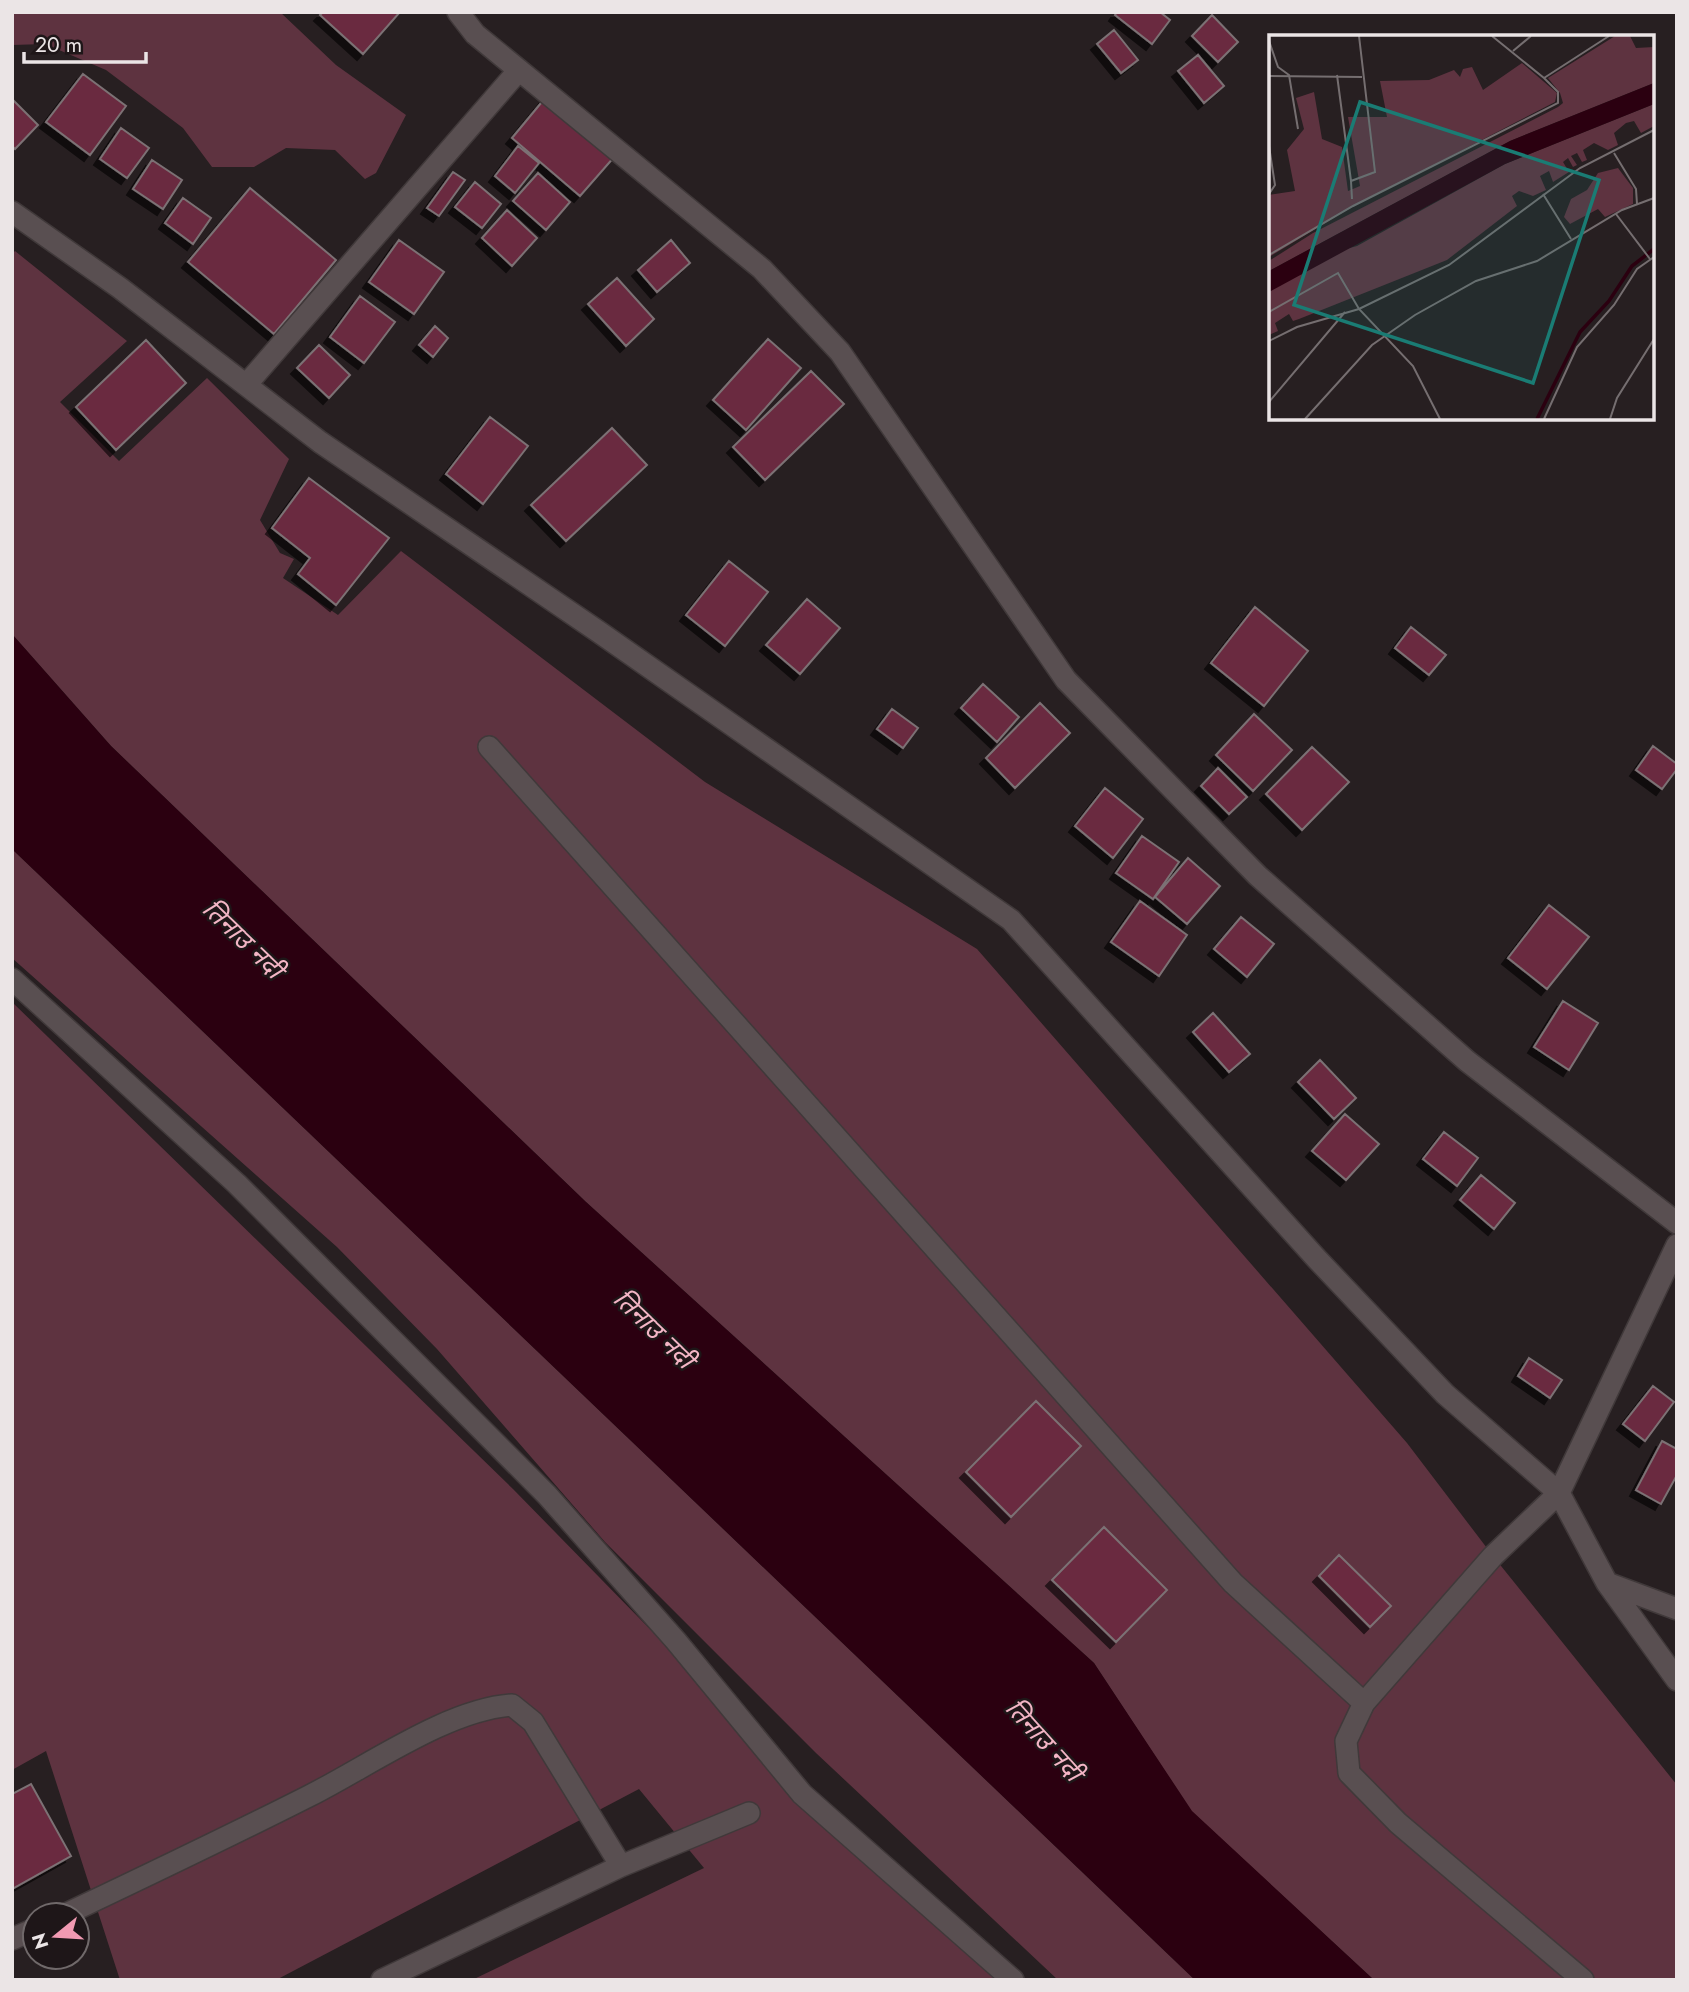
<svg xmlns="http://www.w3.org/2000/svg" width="1689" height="1992" viewBox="0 0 1689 1992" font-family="Jost,'Noto Sans Devanagari',sans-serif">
	<defs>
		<filter id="shadow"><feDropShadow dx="-6" dy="6" stdDeviation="0" flood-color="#0009"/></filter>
	</defs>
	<rect width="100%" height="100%" fill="#271f21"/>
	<path fill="#5e3340" d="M 12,12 L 280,12 L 336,65 L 406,115 L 376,173 L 365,179 L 335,150 L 286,148 L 254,167 L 212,167 L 183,128 L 106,70 L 45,44 L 12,45 Z
		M 15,251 L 127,341 L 60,402 L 119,461 L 207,378 L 289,459 L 260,520 L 280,553 L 294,559 L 283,578 L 338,615 L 401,551 L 705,782 L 977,949 L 1407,1443 L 1493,1556 L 1677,1785 L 1677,1980 L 1374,1980 L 1191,1811 L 1094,1663 L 586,1202 L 111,746 L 12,634 L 12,254 Z
		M 12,849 L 1195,1980 L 1058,1980 L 816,1753 L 605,1542 L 437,1349 L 337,1247 L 12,958 Z
		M 12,1002 L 513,1489 L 857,1841 L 1020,1980 L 472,1980 L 704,1868 L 639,1789 L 276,1980 L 120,1980 L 46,1751 L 12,1770 Z"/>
	<path fill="#2b0010" d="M 12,634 L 111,746 L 586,1202 L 1094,1663 L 1192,1811 L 1374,1980 L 1195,1980 L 12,849 Z"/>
	<path fill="#6b2a3f" stroke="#7c7174" stroke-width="2" filter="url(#shadow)" d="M 323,12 L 400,12 L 363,54 L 320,15 Z
		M 1117,12 L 1160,12 L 1170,20 L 1152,44 L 1115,15 Z
		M 1212,15 L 1238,42 L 1218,62 L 1192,36 Z
		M 1114,30 L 1138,60 L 1121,73 L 1097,44 Z
		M 1198,55 L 1224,86 L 1204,103 L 1178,71 Z
		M 83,74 L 126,106 L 90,155 L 46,122 Z
		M 546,97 L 615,156 L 580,196 L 512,138 Z
		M 12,99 L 38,125 L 15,149 L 12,146 Z
		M 121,128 L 149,148 L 127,178 L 100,159 Z
		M 518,146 L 539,163 L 515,193 L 495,176 Z
		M 152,160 L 182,180 L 163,209 L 133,189 Z
		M 453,172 L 465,180 L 439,216 L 427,208 Z
		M 538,173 L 570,202 L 546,230 L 513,201 Z
		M 475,182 L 501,204 L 482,228 L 455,207 Z
		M 250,188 L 336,260 L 274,334 L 188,262 Z
		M 183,198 L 211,218 L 193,244 L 165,223 Z
		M 507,210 L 537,238 L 512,266 L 482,238 Z
		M 399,240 L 444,272 L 414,314 L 369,282 Z
		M 671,240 L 690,263 L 657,292 L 638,270 Z
		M 617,278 L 654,319 L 626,346 L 588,304 Z
		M 360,296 L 395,322 L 364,363 L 330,337 Z
		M 435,326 L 448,338 L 433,357 L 419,345 Z
		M 768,339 L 801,368 L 746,430 L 713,400 Z
		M 146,340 L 186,383 L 116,450 L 76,407 Z
		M 319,345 L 350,375 L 329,398 L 297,368 Z
		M 811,371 L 844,404 L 765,480 L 733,447 Z
		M 490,417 L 528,446 L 483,504 L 446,474 Z
		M 612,428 L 647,465 L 566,541 L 531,505 Z
		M 309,478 L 389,538 L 336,605 L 298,574 L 310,558 L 272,528 Z
		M 729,561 L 768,592 L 725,646 L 686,615 Z
		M 807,599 L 840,628 L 800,674 L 766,645 Z
		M 1255,607 L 1308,651 L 1264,706 L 1211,663 Z
		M 1411,627 L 1446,655 L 1429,675 L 1395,648 Z
		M 983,684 L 1019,717 L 997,742 L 961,708 Z
		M 1040,703 L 1070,733 L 1015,788 L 986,758 Z
		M 892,709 L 918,728 L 903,748 L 877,729 Z
		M 1254,714 L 1292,750 L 1253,791 L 1216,755 Z
		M 1653,746 L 1677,764 L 1677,769 L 1662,789 L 1636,770 Z
		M 1312,747 L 1349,782 L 1302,830 L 1266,794 Z
		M 1218,768 L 1247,797 L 1229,814 L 1201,786 Z
		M 1105,788 L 1143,819 L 1113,858 L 1075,826 Z
		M 1142,836 L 1179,862 L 1153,899 L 1116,873 Z
		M 1188,858 L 1220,886 L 1187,924 L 1155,897 Z
		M 1140,901 L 1187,935 L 1159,976 L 1111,942 Z
		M 1549,905 L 1589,937 L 1547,989 L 1508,958 Z
		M 1241,917 L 1274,944 L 1247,977 L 1214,949 Z
		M 1563,1001 L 1598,1023 L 1569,1070 L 1534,1047 Z
		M 1213,1013 L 1250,1054 L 1229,1072 L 1193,1032 Z
		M 1320,1060 L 1356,1098 L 1334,1119 L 1298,1082 Z
		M 1345,1114 L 1379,1144 L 1346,1180 L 1312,1151 Z
		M 1444,1132 L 1478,1158 L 1457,1186 L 1423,1159 Z
		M 1481,1175 L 1515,1203 L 1494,1229 L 1460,1200 Z
		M 1529,1358 L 1562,1380 L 1550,1398 L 1518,1376 Z
		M 1653,1386 L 1674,1402 L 1645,1441 L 1623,1424 Z
		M 1036,1401 L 1081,1446 L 1011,1517 L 966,1472 Z
		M 1662,1441 L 1677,1449 L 1677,1475 L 1661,1504 L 1636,1490 Z
		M 1104,1527 L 1167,1590 L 1116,1642 L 1052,1580 Z
		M 1339,1555 L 1391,1606 L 1370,1627 L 1319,1576 Z
		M 31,1784 L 71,1856 L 12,1889 L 12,1794 Z"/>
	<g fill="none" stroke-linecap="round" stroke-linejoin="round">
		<defs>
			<path id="minor" d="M 458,12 L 475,34 L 762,269 L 840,352 L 1066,680 L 1258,876 L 1467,1061 L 1677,1223
				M 12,212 L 120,288 L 320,442 L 599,632 L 1011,920 L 1316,1258 L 1445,1394 L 1559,1493 L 1607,1583 L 1677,1680
				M 246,385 L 519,70
				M 489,747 L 1233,1583 L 1364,1703
				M 12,979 L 237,1184 L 547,1495 L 676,1641 L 802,1794 L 1013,1980
				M 1607,1583 L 1677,1609
				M 64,1915 C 146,1876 228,1837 309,1796 C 367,1767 448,1709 512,1705 L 533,1722 L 621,1866 L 749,1813
				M 12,1939 L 35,1929
				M 382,1980 L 621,1866
				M 1583,1980 L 1398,1823 L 1349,1773 L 1346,1741 L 1364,1703 L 1493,1556 L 1559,1493 L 1677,1245"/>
		</defs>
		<use href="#minor" stroke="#40393a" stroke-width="24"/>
		<use href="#minor" stroke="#594f51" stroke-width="21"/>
	</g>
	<g text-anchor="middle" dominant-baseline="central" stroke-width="5" stroke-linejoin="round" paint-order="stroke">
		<g font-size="26" font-style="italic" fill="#f3b5c5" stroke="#1e1618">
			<text transform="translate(243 939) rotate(44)">तिनाउ नदी</text>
			<text transform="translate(654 1329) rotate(44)">तिनाउ नदी</text>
			<text transform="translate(1044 1740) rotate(48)">तिनाउ नदी</text>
		</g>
	</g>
	<g transform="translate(1269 35)">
		<rect width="385" height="385" fill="#271f21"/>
		<path d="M 346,1 L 361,1 L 367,13 L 385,12 L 385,48 L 241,106 L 0,236 L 0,226 L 44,198 L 289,72 L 294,68 L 291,58 L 279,43 ZM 253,28 L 288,58 L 286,67 L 76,176 L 0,222 L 0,160 L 26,156 L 18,115 L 35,94 L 27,63 L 45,57 L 53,104 L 73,112 L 79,156 L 91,151 L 79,82 L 118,82 L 111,46 L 160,45 L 185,35 L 191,42 L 194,34 L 203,32 L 214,55 ZM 385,69 L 385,91 L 372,98 L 365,86 L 357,88 L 345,98 L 349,110 L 339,115 L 325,108 L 314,115 L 318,125 L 313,127 L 308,118 L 302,121 L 308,130 L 304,132 L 299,123 L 294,127 L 300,137 L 284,147 L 280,136 L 271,141 L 277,155 L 264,161 L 250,156 L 243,161 L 248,171 L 178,225 L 30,284 L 24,286 L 20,279 L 6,288 L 9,296 L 0,300 L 0,257 L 22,242 L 66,217 L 88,211 L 236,129 ZM 349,133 L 364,153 L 364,169 L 336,182 L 329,174 L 301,189 L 295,182 L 302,164 L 318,155 L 329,138 Z" fill="#5e3340"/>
		<path d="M 385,48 L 385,69 L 236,129 L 0,257 L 0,236 L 241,106 Z" fill="#2b0010"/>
		<path fill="none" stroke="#2b0010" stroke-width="3.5" d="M 268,384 L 311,297 L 340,266 L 363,231 L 385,214"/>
		<path fill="none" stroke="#756e70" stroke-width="2" d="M 0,6 L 9,32 L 20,40 L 29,94M 244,16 L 262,1M 68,40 L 82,146M 0,41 L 93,42M 275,43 L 340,1M 0,111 L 6,150 L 0,159M 345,118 L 367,154 L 368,169M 274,159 L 302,204M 83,164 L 82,146 L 106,137 L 90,1M 347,179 L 381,224M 0,220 L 84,171 L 289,68 L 289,57 L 275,43 L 223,1M 0,277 L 69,238 L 90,274 L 144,331 L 171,384M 0,306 L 28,292 L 90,274 L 180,230 L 311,133 L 385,95M 0,367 L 76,277M 36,384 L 103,310 L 146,280 L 207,246 L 268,226 L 353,175 L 385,163M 275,384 L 308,312 L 345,270 L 368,234 L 385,222M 341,384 L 348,363 L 385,304"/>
		<path fill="#1a7c74" fill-opacity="0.15" stroke="#1a7c74" stroke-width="3.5" d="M 91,67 L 330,145 L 264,348 L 25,270 Z"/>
		<rect width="385" height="385" fill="none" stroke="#ebe5e6" stroke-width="3.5"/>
	</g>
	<rect width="1689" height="1992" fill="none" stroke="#ebe5e6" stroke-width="28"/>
	<g transform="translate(56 1936) rotate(252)"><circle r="33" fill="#1e1618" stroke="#70696a" stroke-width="2"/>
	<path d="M0-5L12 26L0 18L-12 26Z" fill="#f19ab2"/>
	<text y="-10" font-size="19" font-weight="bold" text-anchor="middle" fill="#ebe5e6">N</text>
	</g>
	<path d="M24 52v10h122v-10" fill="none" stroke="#ebe5e6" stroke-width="3.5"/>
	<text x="35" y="52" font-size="21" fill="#ebe5e6" stroke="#1e1618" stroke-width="5" paint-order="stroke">20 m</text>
</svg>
